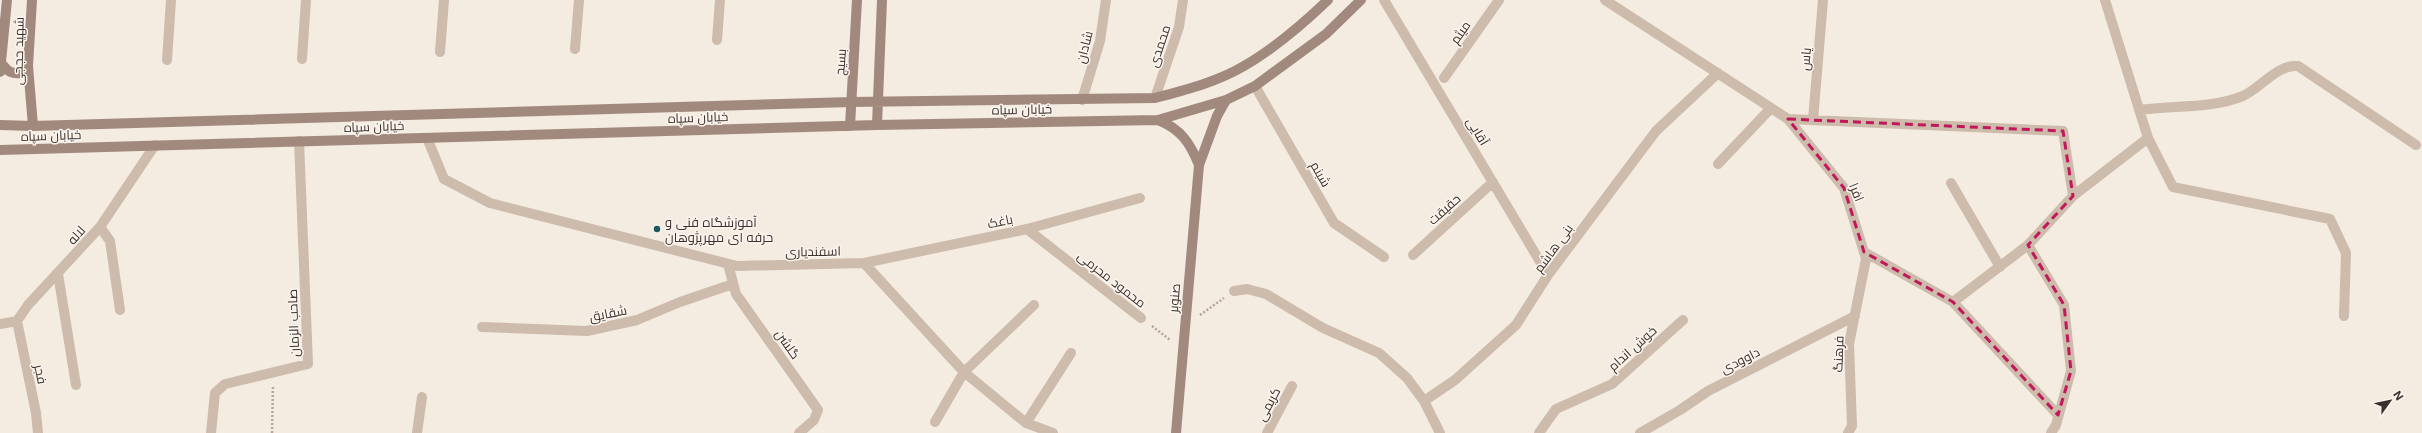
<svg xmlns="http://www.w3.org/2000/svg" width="2422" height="433" viewBox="0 0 2422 433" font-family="Inter,Cairo,sans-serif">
	<rect width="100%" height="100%" fill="#f4ebe1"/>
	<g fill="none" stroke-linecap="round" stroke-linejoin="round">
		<path stroke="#b9a596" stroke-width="2.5" stroke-dasharray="2 2" stroke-linecap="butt" d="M 1200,315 L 1224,298
			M 1152,326 L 1170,340
			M 272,433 L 273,385"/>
		<path stroke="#cdbbac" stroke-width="10" d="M 1384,0 L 1548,275
			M 1605,0 L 1788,119 L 1844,188 L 1864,252 L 1953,302 L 2058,415
			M 717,40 L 720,0
			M 575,49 L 579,0
			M 440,52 L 444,0
			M 302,59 L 306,0
			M 167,60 L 171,0
			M 1444,78 L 1499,0
			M 1255,86 L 1334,223 L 1384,257
			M 1155,98 L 1179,27 L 1183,0
			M 1082,100 L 1100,41 L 1106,0
			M 2139,110 C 2173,105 2211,109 2243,96 C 2261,88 2277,64 2298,66 L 2416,145
			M 1788,119 L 2063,131 L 2073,196 L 2028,245 L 1953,302
			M 1813,120 L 1823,0
			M 427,138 L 444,179 L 490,203 L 737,266 L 864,263 L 964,372 L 1026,423 L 1053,433
			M 2148,138 L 2173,187 L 2330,219 L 2346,253 L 2344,316
			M 1718,164 L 1771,108
			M 1951,183 L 2000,267
			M 2073,196 L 2148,138 L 2105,0
			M 100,227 L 110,241 L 120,310
			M 1027,229 L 1141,318
			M 2028,245 L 2064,305 L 2071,371 L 2056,425 L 2051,433
			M 1413,255 L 1493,182
			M 864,263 L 1027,229 L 1140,198
			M 728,264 L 736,294 L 818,410 L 814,420 L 799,433
			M 58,274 L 76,385
			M 1234,291 L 1247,289 L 1266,294 L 1323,328 L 1379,353 L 1407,378 L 1424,401
			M 17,321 L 36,413 L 38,433
			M 0,324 L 17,321 L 28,305 L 100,227 L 155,145
			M 482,327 L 587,331 L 637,320 L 680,302 L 733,284
			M 935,422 L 964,372 L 1034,305
			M 1026,423 L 1071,353
			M 211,433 L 215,393 L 225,384 L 308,364 L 299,141
			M 417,433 L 422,397
			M 1267,433 L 1292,386
			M 1440,433 L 1424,401 L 1455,380 L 1516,325 L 1548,275 L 1656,131 L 1718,73
			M 1539,433 L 1556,409 L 1612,384 L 1683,320
			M 1640,433 L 1680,410 L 1708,391 L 1855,316
			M 1848,433 L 1852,426 L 1849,344 L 1866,259 L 1864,252"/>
		<path stroke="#a18a7d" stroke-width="10" d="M 32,0 L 28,66 L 33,126
			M 2,64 C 8,72 12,74 21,73 L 28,66
			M 0,72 L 7,0
			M 1158,120 C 1181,129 1190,143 1199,165
			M 0,125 L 33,126 L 851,102 L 1155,98 C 1185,90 1217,82 1244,66 C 1272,50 1305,22 1328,0
			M 877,125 L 882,0
			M 850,126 L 857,0
			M 0,150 L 877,125 L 1158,120 L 1226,100 L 1255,86 L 1326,34 L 1361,0
			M 1176,433 L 1199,165 L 1217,116 L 1226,100"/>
	</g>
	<path fill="none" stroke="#c2185b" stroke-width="3" stroke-dasharray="8 5" stroke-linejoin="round" d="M 1788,119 L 2063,131 L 2073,196 L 2028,245 L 2064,305 L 2071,371 L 2058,415 L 1953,302 L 1864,252 L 1844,188 Z"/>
	<circle fill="#1f5a5e" stroke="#fbf5ee" stroke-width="1.5" cx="657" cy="229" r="4"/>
	<g text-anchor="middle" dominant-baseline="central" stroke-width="3" stroke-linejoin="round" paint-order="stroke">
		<g font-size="13" fill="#3b302b" stroke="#fbf5ee">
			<text transform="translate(1460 32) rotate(-55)">میثم</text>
			<text transform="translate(1159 46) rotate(-72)">محمدی</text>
			<text transform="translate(1084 47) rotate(-76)">شادان</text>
			<text transform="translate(18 51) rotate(-89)">شهید حججی</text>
			<text transform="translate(1805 59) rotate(-85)">یاس</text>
			<text transform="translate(840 62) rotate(-86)">بسیج</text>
			<text transform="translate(1022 109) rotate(-1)">خیابان سپاه</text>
			<text transform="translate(698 117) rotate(-2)">خیابان سپاه</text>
			<text transform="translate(374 126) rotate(-2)">خیابان سپاه</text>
			<text transform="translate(1478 131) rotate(59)">آقایی</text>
			<text transform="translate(51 135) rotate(-2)">خیابان سپاه</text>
			<text transform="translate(1321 174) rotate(60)">شبنم</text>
			<text transform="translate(1857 192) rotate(68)">افرا</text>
			<text transform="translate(1444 209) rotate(-42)">حقیقت</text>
			<text transform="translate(1000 221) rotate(-12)">باغک</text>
			<text transform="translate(76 235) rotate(-48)">لاله</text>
			<text transform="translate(1553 248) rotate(-54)">بنی هاشم</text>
			<text transform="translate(813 251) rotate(-1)">اسفندیاری</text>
			<text transform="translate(1112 279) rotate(38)">محمود محرمی</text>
			<text transform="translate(1174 298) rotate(-85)">صنوبر</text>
			<text transform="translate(608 313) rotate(-11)">شقایق</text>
			<text transform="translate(293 323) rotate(-92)">صاحب الزمان</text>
			<text transform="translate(788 344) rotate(55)">گلشن</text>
			<text transform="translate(1632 348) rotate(-42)">خوش اندام</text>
			<text transform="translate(1838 354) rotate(-88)">فرهنگ</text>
			<text transform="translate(1740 360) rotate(-27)">داوودی</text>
			<text transform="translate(41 374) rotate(78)">فجر</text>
			<text transform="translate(1268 404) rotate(-62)">کریمی</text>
		</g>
		<g font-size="13" fill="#3b302b" stroke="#fbf5ee" text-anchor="start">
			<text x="665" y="222">آموزشگاه فنی و<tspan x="665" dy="15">حرفه ای مهرپژوهان</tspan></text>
		</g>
	</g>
	<g transform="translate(2390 401) rotate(57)" stroke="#fbf5ee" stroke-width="3" paint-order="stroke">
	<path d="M0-3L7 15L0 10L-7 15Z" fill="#3b302b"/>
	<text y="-6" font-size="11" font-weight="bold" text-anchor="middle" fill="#3b302b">N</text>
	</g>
</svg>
